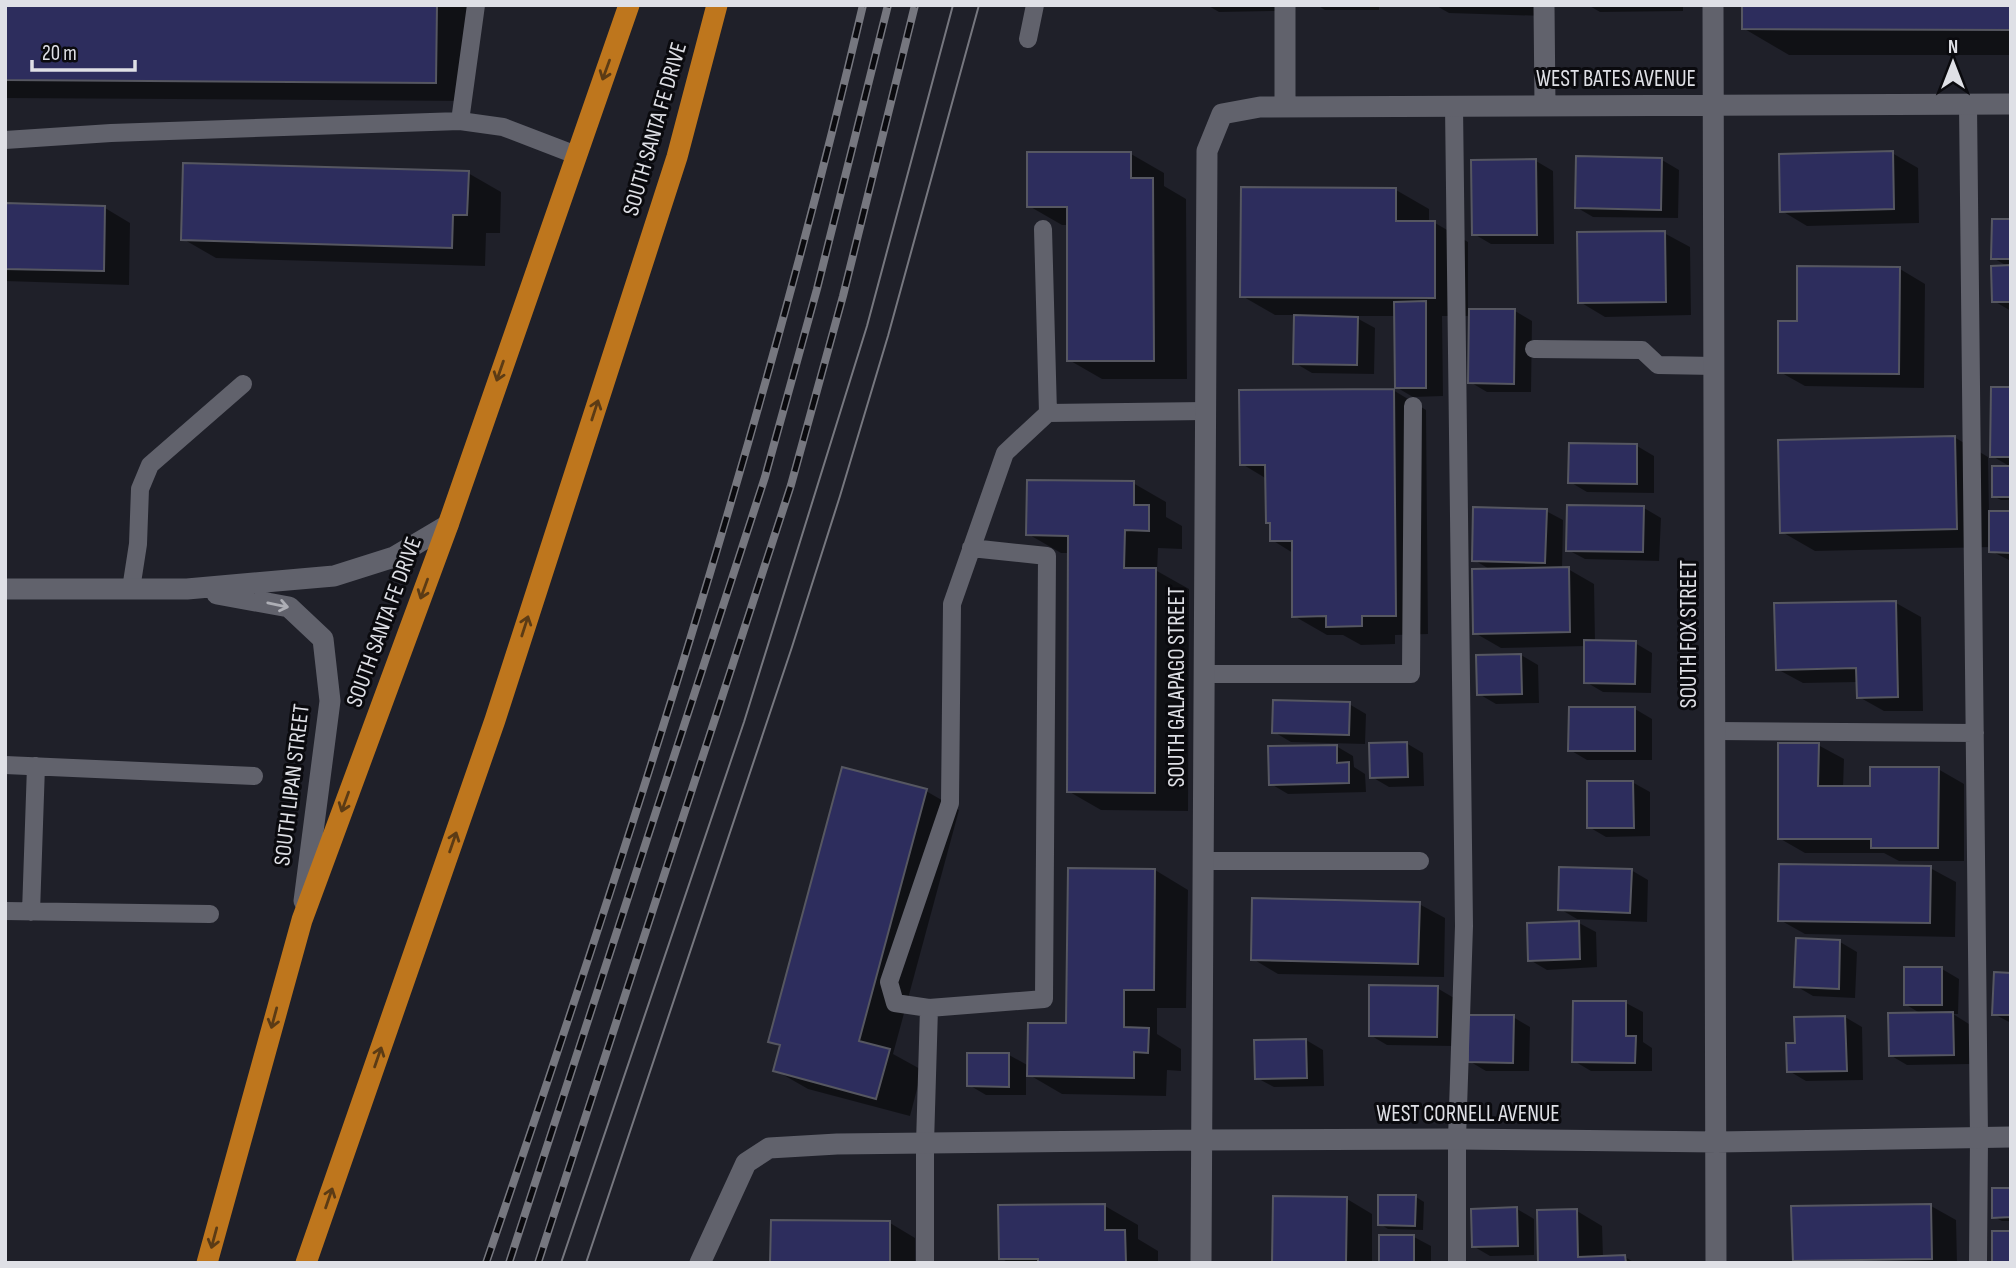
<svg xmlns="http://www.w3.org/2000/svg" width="2016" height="1268" viewBox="0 0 2016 1268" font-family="'Sofia Sans Condensed',sans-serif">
	<rect width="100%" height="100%" fill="#1f2029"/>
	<path fill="#0007" d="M 5,5 L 469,5 L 469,101 L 5,98 Z
		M 1207,5 L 1276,5 L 1276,11 L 1219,12 Z
		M 1317,5 L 1379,5 L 1379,10 L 1325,10 Z
		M 1435,5 L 1545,5 L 1544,16 L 1449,13 Z
		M 1588,5 L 1683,5 L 1683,11 L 1600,12 Z
		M 2011,5 L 2011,55 L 1789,55 L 1743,28 Z
		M 1892,153 L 1918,168 L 1919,223 L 1807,226 L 1782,211 Z
		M 1131,154 L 1164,173 L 1164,186 L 1186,199 L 1187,379 L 1102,379 L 1069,360 L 1069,225 L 1062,225 L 1029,206 Z
		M 1662,160 L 1679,170 L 1678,218 L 1593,217 L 1576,207 Z
		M 1536,161 L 1553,171 L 1554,244 L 1491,244 L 1474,234 Z
		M 468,173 L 501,192 L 500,233 L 486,233 L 485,266 L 216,258 L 183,239 Z
		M 1396,190 L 1429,209 L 1429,223 L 1435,223 L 1468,242 L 1468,310 L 1515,311 L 1532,321 L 1531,392 L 1487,392 L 1470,382 L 1471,316 L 1442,316 L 1443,396 L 1413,397 L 1396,387 L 1396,316 L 1353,316 L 1375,328 L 1374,374 L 1312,373 L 1295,363 L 1296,315 L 1275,315 L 1242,296 Z
		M 5,205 L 105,208 L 130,223 L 129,285 L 5,281 Z
		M 2011,221 L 2011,311 L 1994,301 L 2009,267 L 1993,258 Z
		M 1664,233 L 1690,247 L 1691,315 L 1605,317 L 1580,302 Z
		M 1900,269 L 1925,284 L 1924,388 L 1805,386 L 1780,372 L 1799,323 Z
		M 2011,389 L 2011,467 L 1992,456 Z
		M 1393,390 L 1426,410 L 1428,634 L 1395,635 L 1395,644 L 1361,645 L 1343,635 L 1327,635 L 1294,616 L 1293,553 L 1272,540 L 1272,524 L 1267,522 L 1267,479 L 1242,464 Z
		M 1954,437 L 1988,457 L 1989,513 L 2011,513 L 2011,561 L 1991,551 L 1991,547 L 1815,551 L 1782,532 Z
		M 1637,446 L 1654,456 L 1654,493 L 1587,492 L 1570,482 Z
		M 2011,468 L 2011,500 L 2001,500 L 1993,496 Z
		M 1133,483 L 1166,502 L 1166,517 L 1182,526 L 1182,549 L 1158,548 L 1157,571 L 1189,589 L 1188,811 L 1101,810 L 1068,791 L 1070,553 L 1061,553 L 1028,534 Z
		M 1569,507 L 1644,508 L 1661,518 L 1659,561 L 1585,559 L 1568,550 Z
		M 1546,511 L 1563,520 L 1562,569 L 1568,569 L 1594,584 L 1595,642 L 1635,643 L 1652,653 L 1651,693 L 1603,692 L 1586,682 L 1586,646 L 1501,648 L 1475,633 L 1491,570 L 1474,560 Z
		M 1896,603 L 1921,617 L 1923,711 L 1884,711 L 1859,697 L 1858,682 L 1803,683 L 1777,669 Z
		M 1521,655 L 1538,665 L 1539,703 L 1496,704 L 1479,694 Z
		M 1349,704 L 1366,714 L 1365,744 L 1291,742 L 1274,732 Z
		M 1635,709 L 1652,719 L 1652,760 L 1587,760 L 1570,750 Z
		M 1406,743 L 1423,753 L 1424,786 L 1389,787 L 1372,777 Z
		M 1818,745 L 1844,759 L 1843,788 L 1871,788 L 1938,769 L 1964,784 L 1964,861 L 1899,861 L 1884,853 L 1805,853 L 1779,838 Z
		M 1336,746 L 1353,756 L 1354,767 L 1365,774 L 1366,792 L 1288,794 L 1271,784 Z
		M 1632,782 L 1650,792 L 1650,836 L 1606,837 L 1589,827 Z
		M 926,791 L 959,810 L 893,1054 L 922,1070 L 910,1116 L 808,1089 L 775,1070 L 781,1048 L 770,1041 Z
		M 1930,868 L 1956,882 L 1955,937 L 1805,934 L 1780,920 Z
		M 1155,870 L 1188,890 L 1186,1008 L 1157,1008 L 1157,1034 L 1181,1049 L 1181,1071 L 1167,1070 L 1166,1096 L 1062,1094 L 1026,1073 L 1026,1095 L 986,1095 L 969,1085 L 969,1055 L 1009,1055 L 1029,1066 L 1067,1025 Z
		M 1631,870 L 1648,880 L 1647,922 L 1577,919 L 1560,909 Z
		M 1419,904 L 1445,918 L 1444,977 L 1278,974 L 1253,959 Z
		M 1579,923 L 1596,932 L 1597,967 L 1547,970 L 1530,960 Z
		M 1840,942 L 1857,952 L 1855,998 L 1813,996 L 1796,986 Z
		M 1942,969 L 1959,979 L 1958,1014 L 1953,1014 L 1969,1024 L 1970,1064 L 1907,1065 L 1890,1055 L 1923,1015 L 1905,1004 Z
		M 2011,974 L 2011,1023 L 1994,1014 Z
		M 1437,988 L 1454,998 L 1453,1046 L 1387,1045 L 1370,1035 Z
		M 1626,1003 L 1643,1012 L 1643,1042 L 1652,1048 L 1652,1071 L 1591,1071 L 1574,1061 Z
		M 1513,1017 L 1530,1027 L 1529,1071 L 1486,1071 L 1469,1061 Z
		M 1845,1017 L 1862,1027 L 1863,1080 L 1806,1081 L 1789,1071 L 1797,1044 Z
		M 1306,1040 L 1323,1050 L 1324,1086 L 1274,1087 L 1257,1078 Z
		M 2011,1190 L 2011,1221 L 2002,1221 L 1994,1217 Z
		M 1416,1197 L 1424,1202 L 1423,1230 L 1388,1229 L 1380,1224 Z
		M 1347,1199 L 1372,1214 L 1372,1263 L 1274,1263 Z
		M 1105,1206 L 1138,1225 L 1138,1239 L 1158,1251 L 1158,1263 L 1009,1263 L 1001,1258 Z
		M 1931,1206 L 1956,1220 L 1957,1263 L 1799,1263 L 1794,1260 Z
		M 1517,1209 L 1534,1219 L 1534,1255 L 1490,1256 L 1473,1246 Z
		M 1577,1211 L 1602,1226 L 1603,1258 L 1625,1257 L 1635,1263 L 1540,1263 Z
		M 890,1223 L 915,1238 L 915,1263 L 772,1263 Z
		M 1414,1237 L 1431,1246 L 1431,1263 L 1381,1263 Z"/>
	<path fill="#2d2d5d" stroke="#565761" stroke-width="2" d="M 5,5 L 437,5 L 436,83 L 5,80 Z
		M 1742,5 L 2011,5 L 2011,30 L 1742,29 Z
		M 1893,151 L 1894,209 L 1780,212 L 1779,154 Z
		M 1027,152 L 1131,152 L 1131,178 L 1153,178 L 1154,361 L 1067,361 L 1067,207 L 1027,207 Z
		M 1576,156 L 1662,158 L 1661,210 L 1575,208 Z
		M 1536,159 L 1537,235 L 1472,235 L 1471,160 Z
		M 183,163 L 469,171 L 467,215 L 453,215 L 452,248 L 181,240 Z
		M 1241,187 L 1396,188 L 1396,221 L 1435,221 L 1435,298 L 1240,297 Z
		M 5,203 L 105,206 L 104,271 L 5,269 Z
		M 1992,219 L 2011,219 L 2011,259 L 1991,259 Z
		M 1665,231 L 1666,302 L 1578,303 L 1577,232 Z
		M 2011,265 L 2011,302 L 1992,302 L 1991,266 Z
		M 1797,266 L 1900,267 L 1899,374 L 1778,373 L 1778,321 L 1797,321 Z
		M 1426,301 L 1426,388 L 1395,388 L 1394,302 Z
		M 1469,309 L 1515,309 L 1514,384 L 1468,383 Z
		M 1294,315 L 1358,317 L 1357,365 L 1293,364 Z
		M 1991,387 L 2011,387 L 2011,457 L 1990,457 Z
		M 1394,389 L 1396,616 L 1362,616 L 1362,626 L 1326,627 L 1326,616 L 1292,617 L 1292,541 L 1270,541 L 1270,523 L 1266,523 L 1265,465 L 1240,465 L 1239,390 Z
		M 1955,436 L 1957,529 L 1780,533 L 1778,440 Z
		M 1569,443 L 1637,444 L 1637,484 L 1568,483 Z
		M 1992,466 L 2011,466 L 2011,497 L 1992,497 Z
		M 1027,480 L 1134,481 L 1134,505 L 1149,505 L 1149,531 L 1125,530 L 1124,568 L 1156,568 L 1155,793 L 1067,792 L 1068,536 L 1026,535 Z
		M 1567,505 L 1644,506 L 1643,552 L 1566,551 Z
		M 1473,507 L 1547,509 L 1545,563 L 1472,561 Z
		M 1989,511 L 2011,511 L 2011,553 L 1989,552 Z
		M 1569,567 L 1570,632 L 1473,634 L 1472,569 Z
		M 1896,601 L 1898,697 L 1857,698 L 1856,668 L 1776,670 L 1774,603 Z
		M 1584,640 L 1636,641 L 1635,684 L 1584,683 Z
		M 1521,654 L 1522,694 L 1477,695 L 1476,655 Z
		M 1273,700 L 1350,702 L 1349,735 L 1272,733 Z
		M 1569,707 L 1635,707 L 1635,751 L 1568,751 Z
		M 1407,742 L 1408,777 L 1370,778 L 1369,743 Z
		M 1778,743 L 1819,743 L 1818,786 L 1870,786 L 1870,767 L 1939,767 L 1938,848 L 1871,848 L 1871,839 L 1778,839 Z
		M 1337,745 L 1337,763 L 1349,762 L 1349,783 L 1269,785 L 1268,746 Z
		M 842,767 L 927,789 L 859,1041 L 890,1049 L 876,1099 L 773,1071 L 780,1045 L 768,1042 Z
		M 1587,781 L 1633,781 L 1634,828 L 1587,828 Z
		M 1779,864 L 1931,866 L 1930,923 L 1778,921 Z
		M 1559,867 L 1632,869 L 1630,913 L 1558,910 Z
		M 1068,868 L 1155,869 L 1154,990 L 1124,990 L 1124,1027 L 1149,1028 L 1148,1053 L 1134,1052 L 1134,1078 L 1027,1076 L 1028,1023 L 1066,1023 Z
		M 1252,898 L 1420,902 L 1418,964 L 1251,960 Z
		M 1579,921 L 1580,959 L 1528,961 L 1527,923 Z
		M 1796,938 L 1840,940 L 1839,989 L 1794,987 Z
		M 1904,967 L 1942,967 L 1942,1005 L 1904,1005 Z
		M 1994,972 L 2011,973 L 2011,1015 L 1992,1015 Z
		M 1369,985 L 1438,986 L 1437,1037 L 1369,1036 Z
		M 1573,1001 L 1626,1001 L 1626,1036 L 1636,1036 L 1635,1063 L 1572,1062 Z
		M 1953,1012 L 1954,1055 L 1889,1056 L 1888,1013 Z
		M 1468,1015 L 1514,1015 L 1513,1063 L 1468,1062 Z
		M 1845,1016 L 1847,1071 L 1787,1072 L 1786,1043 L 1795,1043 L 1794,1017 Z
		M 1306,1039 L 1307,1078 L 1255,1079 L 1254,1040 Z
		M 967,1053 L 1009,1053 L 1009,1087 L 967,1086 Z
		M 1992,1188 L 2011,1188 L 2011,1217 L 1992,1218 Z
		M 1378,1195 L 1416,1195 L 1415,1226 L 1378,1225 Z
		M 1273,1196 L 1347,1197 L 1346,1263 L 1272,1263 Z
		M 1105,1204 L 1105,1230 L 1125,1230 L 1126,1263 L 1038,1263 L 1038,1259 L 999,1259 L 998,1205 Z
		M 1931,1204 L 1932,1259 L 1793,1261 L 1791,1206 Z
		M 1517,1207 L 1518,1246 L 1472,1247 L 1471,1209 Z
		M 1577,1209 L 1578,1257 L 1625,1255 L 1626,1263 L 1538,1263 L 1537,1210 Z
		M 771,1220 L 890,1221 L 890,1263 L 770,1263 Z
		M 1992,1231 L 2011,1231 L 2011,1263 L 1992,1263 Z
		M 1379,1235 L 1414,1235 L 1414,1263 L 1379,1263 Z"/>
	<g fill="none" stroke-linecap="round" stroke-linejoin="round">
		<path stroke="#61626c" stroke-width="18" d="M 1028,39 L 1035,5
			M 1968,104 L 1979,1138 L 1978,1263
			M 1454,106 L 1464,926 L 1457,1139 L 1457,1263
			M 460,121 L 476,5
			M 5,140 L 111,133 L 460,121 L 503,127 L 576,155
			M 1043,229 L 1048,413
			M 1534,349 L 1642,350 L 1658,365 L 1715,366
			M 971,548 L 1047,556 L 1044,999 L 929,1008 L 895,1003 L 889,982 L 950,803 L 952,604 L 1005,453 L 1048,413 L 1205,411
			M 131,589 L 138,544 L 140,489 L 150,465 L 243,384
			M 1204,674 L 1411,674 L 1413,406
			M 1716,731 L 1975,733
			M 5,765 L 254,776
			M 1203,861 L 1420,861
			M 5,911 L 210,914
			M 31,912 L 36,766
			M 925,1263 L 925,1144 L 929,1008"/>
		<path stroke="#61626c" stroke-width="21" d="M 1285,5 L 1285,107
			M 1544,5 L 1545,106
			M 1713,5 L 1716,1263
			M 5,589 L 187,589 L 334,576 L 394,557 L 448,525
			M 217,594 L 289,607 L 323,639 L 330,701 L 304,901
			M 700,1263 L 746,1163 L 769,1148 L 837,1144 L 1201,1140 L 1457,1139 L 1717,1142 L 2011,1137
			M 1201,1263 L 1207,151 L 1222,114 L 1260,107 L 2011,104"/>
		<path stroke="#be761d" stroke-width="21" d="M 207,1263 L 302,920 L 448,525 L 629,5
			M 306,1263 L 495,720 L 677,157 L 717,5"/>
		<path stroke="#76777f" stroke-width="2" d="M 561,1263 L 744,722 L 867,326 L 953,5
			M 586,1263 L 792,647 L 840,496 L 888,336 L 979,5"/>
		<defs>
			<path id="rail" d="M 486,1263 C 628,849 763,431 863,5
				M 509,1263 L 765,477 L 817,289 L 888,5
				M 538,1263 L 791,485 L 843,296 L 915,5"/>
		</defs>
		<use href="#rail" stroke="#76777f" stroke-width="8"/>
		<use href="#rail" stroke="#0a0a0e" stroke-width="5" stroke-dasharray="16" stroke-linecap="butt"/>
	</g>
	<defs><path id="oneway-shaft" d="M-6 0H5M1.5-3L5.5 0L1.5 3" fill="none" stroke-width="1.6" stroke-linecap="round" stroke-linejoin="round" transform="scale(1.75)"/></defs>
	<g stroke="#5b3b15">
		<use href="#oneway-shaft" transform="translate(606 70) rotate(110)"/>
		<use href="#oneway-shaft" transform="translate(500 371) rotate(109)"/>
		<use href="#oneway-shaft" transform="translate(595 410) rotate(-72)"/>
		<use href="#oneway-shaft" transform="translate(424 589) rotate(110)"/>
		<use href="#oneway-shaft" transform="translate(525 626) rotate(-72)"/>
		<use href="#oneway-shaft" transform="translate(345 802) rotate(110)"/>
		<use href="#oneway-shaft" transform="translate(453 842) rotate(-71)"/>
		<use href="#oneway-shaft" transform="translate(274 1018) rotate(105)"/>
		<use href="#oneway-shaft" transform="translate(378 1057) rotate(-71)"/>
		<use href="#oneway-shaft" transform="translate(329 1198) rotate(-71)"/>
		<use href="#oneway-shaft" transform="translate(214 1238) rotate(105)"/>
	</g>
	<use stroke="#adaeb5" href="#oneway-shaft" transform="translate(278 605) rotate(12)"/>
	<g text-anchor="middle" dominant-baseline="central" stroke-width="6" stroke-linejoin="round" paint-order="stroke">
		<g font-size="23" fill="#dfe0e6" stroke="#0a0a0e">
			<text x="1616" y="79">WEST BATES AVENUE</text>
			<text transform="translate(655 129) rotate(-74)">SOUTH SANTA FE DRIVE</text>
			<text transform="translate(384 622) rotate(-70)">SOUTH SANTA FE DRIVE</text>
			<text transform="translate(1689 634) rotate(-90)">SOUTH FOX STREET</text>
			<text transform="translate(1177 687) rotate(-90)">SOUTH GALAPAGO STREET</text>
			<text transform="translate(292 785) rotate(-83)">SOUTH LIPAN STREET</text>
			<text x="1468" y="1114">WEST CORNELL AVENUE</text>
		</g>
	</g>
	<rect width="2016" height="1268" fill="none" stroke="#dfe0e6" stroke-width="14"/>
	<g transform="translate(1953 63)" stroke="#0a0a0e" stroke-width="5" paint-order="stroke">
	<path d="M0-5L12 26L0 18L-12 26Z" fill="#dfe0e6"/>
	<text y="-10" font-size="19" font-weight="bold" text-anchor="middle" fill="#dfe0e6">N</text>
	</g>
	<path d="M32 60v10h103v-10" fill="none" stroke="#dfe0e6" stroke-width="3.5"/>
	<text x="42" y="60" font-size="21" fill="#dfe0e6" stroke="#0a0a0e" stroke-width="5" paint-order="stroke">20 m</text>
</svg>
